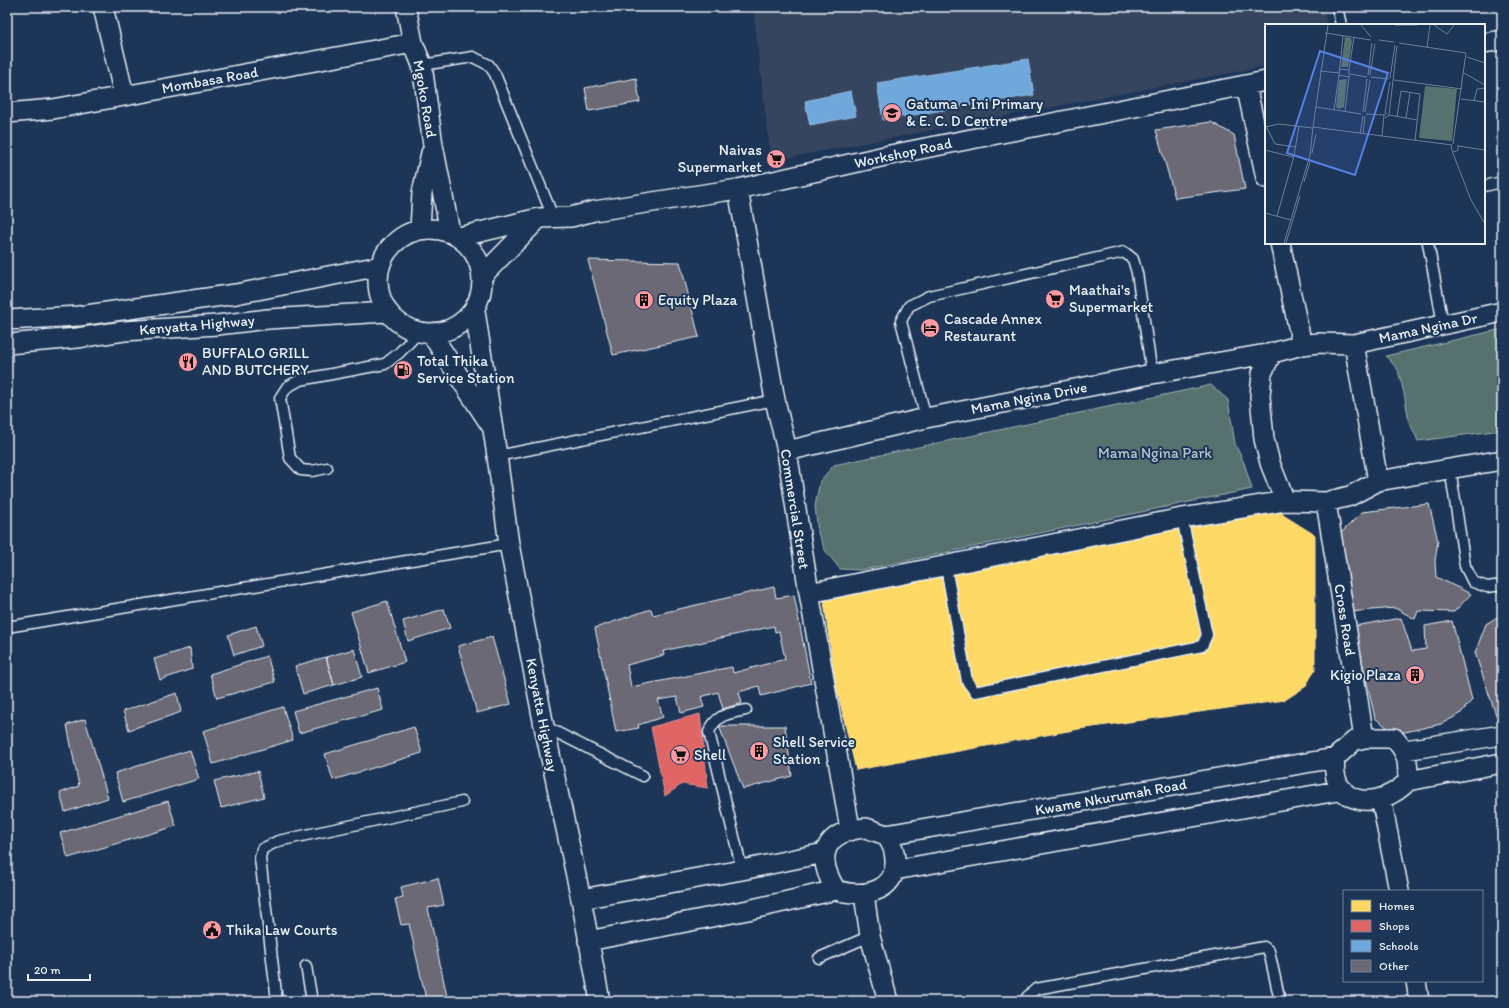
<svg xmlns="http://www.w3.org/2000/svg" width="1509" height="1008" viewBox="0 0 1509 1008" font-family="Itim,sans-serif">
	<rect width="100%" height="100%" fill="#1d3557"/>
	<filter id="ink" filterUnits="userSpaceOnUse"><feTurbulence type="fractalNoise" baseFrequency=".025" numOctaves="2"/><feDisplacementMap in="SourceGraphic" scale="8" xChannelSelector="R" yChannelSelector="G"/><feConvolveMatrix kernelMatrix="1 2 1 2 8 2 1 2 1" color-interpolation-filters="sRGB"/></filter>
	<g filter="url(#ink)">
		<path fill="#344560" d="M 753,7 L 1323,7 L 1327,25 L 1266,25 L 1266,66 L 771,161 Z"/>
		<path fill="#56716e" stroke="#9fb1b3" d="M 1502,329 L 1502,430 L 1418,441 L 1409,421 L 1404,393 L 1398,370 L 1386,356 Z
			M 1211,385 L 1228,400 L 1235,444 L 1244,463 L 1252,489 L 862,570 L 840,569 L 825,550 L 818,533 L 815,506 L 820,481 L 834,465 Z"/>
		<path fill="#ffd966" stroke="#f8e092" d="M 1281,506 L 1283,515 L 1315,535 L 1315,670 L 1305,687 L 1285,700 L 1079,729 L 856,770 L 835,681 L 821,580 Z"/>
		<path fill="#e06666" stroke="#e29092" d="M 700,714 L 708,788 L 682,784 L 665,796 L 651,727 Z"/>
		<path fill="#6fa8dc" stroke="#93bee4" d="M 1028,59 L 1034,95 L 883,120 L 877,83 Z
			M 851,91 L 856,116 L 810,125 L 805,101 Z"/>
		<path fill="#6b6975" stroke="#e8f1f8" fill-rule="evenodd" d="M 636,78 L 640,102 L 589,111 L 585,88 Z
			M 1211,122 L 1234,135 L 1245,189 L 1175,198 L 1156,130 Z
			M 588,260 L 680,262 L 699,337 L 613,355 Z
			M 1429,504 L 1438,541 L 1435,561 L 1436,577 L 1471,594 L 1454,612 L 1418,611 L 1415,619 L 1395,608 L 1349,612 L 1341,533 L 1362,512 Z
			M 774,587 L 776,598 L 794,595 L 811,683 L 761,696 L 759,686 L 739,692 L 742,703 L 723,709 L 718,692 L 701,697 L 704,707 L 681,713 L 677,697 L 658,700 L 663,717 L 638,725 L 639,728 L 616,732 L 595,628 L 651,609 L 653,615 ZM 774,626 L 775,632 L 779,631 L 785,659 L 733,673 L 732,667 L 631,687 L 627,665 L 664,655 L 663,651 Z
			M 387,601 L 405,662 L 369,673 L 351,612 Z
			M 444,609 L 450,628 L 408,641 L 403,621 Z
			M 1502,614 L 1502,714 L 1496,715 L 1475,653 L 1486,624 Z
			M 1401,618 L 1412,651 L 1426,649 L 1425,626 L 1452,621 L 1472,700 L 1460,714 L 1441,724 L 1396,734 L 1375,718 L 1354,626 Z
			M 256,626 L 262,646 L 234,655 L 228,635 Z
			M 492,637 L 511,704 L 477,713 L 458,646 Z
			M 190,648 L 192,669 L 160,680 L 154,659 Z
			M 354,649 L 362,677 L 334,685 L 326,657 Z
			M 267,656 L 275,682 L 217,698 L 210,674 Z
			M 326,657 L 334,685 L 303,694 L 295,666 Z
			M 377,688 L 383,710 L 299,733 L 293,711 Z
			M 177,693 L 181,712 L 129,730 L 123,711 Z
			M 283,707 L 293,740 L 213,764 L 203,731 Z
			M 85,719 L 108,798 L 65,812 L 60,793 L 79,786 L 67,725 Z
			M 719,726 L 785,726 L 792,776 L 743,789 Z
			M 414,727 L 422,753 L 333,780 L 325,754 Z
			M 190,750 L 199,779 L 123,802 L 115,773 Z
			M 258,771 L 264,797 L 221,808 L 214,781 Z
			M 168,801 L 176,826 L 68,858 L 60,833 Z
			M 438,878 L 444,905 L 428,908 L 448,1001 L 419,1001 L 426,999 L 409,924 L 401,925 L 395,899 L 403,897 L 401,887 Z"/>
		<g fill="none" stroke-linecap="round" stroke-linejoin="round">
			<defs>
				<path id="service" d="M 1337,7 L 1341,25
					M 422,65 L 473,57 L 489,65 L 495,74 L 553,217
					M 1484,186 L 1502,182
					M 1428,243 L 1443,324
					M 926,418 L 901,321 L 909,306 L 929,296 L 1124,252 L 1133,259 L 1137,273 L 1152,374
					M 497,456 L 775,400
					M 327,468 L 312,471 L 301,470 L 290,458 L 280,398 L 287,387 L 300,380 L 385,364 L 399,353 L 419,332
					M 1450,468 L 1465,566 L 1473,582 L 1487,587 L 1502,585
					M 946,567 L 967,681 L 975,692 L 1202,646 L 1207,635 L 1182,518
					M 7,627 L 509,544
					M 544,726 L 643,776
					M 742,870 L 709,732 C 717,713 729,714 746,710
					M 819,958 L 870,936
					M 306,966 L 312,1001
					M 277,1001 L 260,858 L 262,849 L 278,841 L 462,802
					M 1028,1001 L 1027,997 L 1036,989 L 1264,947 L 1269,951 L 1280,1001"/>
				<path id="minor" d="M 103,7 L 124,95
					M 406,7 L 413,43 L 422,65 L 433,145 L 450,232
					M 1484,43 L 1502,40
					M 1246,85 L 1266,178
					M 7,113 L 53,109 L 413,43
					M 738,189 L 775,400 L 787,451 L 809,593 L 850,829
					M378 281a52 52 0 1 1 104 0a52 52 0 1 1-104 0Z
					M 420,229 L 422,193 L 431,153
					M 459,237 L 539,218 L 571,217 L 594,211 L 738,189 L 885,156 L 1266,81
					M 1280,243 L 1302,345
					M 483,275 L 539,218
					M 475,311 L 497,456 L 509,544 L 544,726 L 581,899 L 600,1001
					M 7,320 L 79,316 L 236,294 L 380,266
					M 432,335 L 490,424
					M 7,344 L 77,338 L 124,331 L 217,325 L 268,319 L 387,312
					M 1354,344 L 1378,481 L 1350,496 L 1326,502 L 1285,501 L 1270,463 L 1264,439 L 1260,396 L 1262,373 L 1272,353 L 1302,345 L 1318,343 L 1354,344 L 1502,312
					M 787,451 L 926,418 L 1152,374 L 1272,353
					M 1378,481 L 1502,460
					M 1326,502 L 1364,738
					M 809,593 L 1182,518 L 1285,501
					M 1364,738 L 1394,738 C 1408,754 1408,760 1408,781 C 1380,811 1329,808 1335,758 L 1354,741 Z
					M 1405,750 L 1502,735
					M 1408,781 L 1502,763
					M 1381,798 L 1399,891
					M 866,828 L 886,835 C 889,840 893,846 894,852 C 902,891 866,899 836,890 C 814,855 825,831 866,828 Z
					M 886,835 L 1335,758
					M 895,870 L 1343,790
					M 864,894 L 870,936 L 888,1001
					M 581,899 L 742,870 L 824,853
					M 588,941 L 748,910 L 836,890
					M 1416,981 L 1419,1001"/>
			</defs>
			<use href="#service" stroke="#e8f1f8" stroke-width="13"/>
			<use href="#minor" stroke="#e8f1f8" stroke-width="22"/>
			<use href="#service" stroke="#1d3557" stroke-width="10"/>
			<use href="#minor" stroke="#1d3557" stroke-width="19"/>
		</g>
	</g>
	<defs>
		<symbol id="school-disc" viewBox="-11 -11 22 22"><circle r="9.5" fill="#ff9aa2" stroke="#1d3557"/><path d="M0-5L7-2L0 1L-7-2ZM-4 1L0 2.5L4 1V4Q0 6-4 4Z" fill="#111"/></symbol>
		<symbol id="supermarket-disc" viewBox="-11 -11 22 22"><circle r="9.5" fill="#ff9aa2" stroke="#1d3557"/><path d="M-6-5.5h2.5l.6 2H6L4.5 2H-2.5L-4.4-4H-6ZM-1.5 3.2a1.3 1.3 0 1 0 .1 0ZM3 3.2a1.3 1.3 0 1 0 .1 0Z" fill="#111"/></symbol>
		<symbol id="building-disc" viewBox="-11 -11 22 22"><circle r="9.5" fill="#ff9aa2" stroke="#1d3557"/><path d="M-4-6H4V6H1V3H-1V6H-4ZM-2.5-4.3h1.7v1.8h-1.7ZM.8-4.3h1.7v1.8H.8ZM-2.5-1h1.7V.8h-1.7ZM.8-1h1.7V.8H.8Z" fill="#111"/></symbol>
		<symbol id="hotel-disc" viewBox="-11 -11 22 22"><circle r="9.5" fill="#ff9aa2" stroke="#1d3557"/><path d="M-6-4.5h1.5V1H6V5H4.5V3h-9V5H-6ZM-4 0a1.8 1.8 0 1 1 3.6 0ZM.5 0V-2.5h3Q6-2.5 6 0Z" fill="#111"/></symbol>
		<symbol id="restaurant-disc" viewBox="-11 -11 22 22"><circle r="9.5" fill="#ff9aa2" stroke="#1d3557"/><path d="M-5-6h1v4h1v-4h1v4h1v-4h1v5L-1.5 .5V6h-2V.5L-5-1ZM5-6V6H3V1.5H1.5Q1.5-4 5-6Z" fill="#111"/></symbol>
		<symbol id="fuel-disc" viewBox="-11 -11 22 22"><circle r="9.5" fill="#ff9aa2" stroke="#1d3557"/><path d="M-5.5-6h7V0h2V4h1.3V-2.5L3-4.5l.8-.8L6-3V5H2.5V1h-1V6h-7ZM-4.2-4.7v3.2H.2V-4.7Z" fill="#111"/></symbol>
		<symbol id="civic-disc" viewBox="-11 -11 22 22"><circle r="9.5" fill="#ff9aa2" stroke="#1d3557"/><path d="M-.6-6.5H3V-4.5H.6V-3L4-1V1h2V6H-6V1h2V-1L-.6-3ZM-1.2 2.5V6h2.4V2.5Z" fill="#111"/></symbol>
	</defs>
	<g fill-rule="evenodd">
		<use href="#school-disc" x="881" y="102" width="22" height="22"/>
		<use href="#supermarket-disc" x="765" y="148" width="22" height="22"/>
		<use href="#supermarket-disc" x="1044" y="288" width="22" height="22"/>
		<use href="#building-disc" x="633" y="289" width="22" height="22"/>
		<use href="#hotel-disc" x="919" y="317" width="22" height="22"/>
		<use href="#restaurant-disc" x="177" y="351" width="22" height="22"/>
		<use href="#fuel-disc" x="392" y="359" width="22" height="22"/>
		<use href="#building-disc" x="1404" y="664" width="22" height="22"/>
		<use href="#building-disc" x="748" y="740" width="22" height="22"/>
		<use href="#supermarket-disc" x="669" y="744" width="22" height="22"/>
		<use href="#civic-disc" x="201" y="919" width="22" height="22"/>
	</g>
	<g text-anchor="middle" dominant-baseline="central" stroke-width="4" stroke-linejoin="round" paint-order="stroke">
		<g font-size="15" fill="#e8f1f8" stroke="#1d3557">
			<text transform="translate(210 80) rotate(-10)">Mombasa Road</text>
			<text transform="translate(425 99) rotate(80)">Mgoko Road</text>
			<text transform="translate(903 153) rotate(-12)">Workshop Road</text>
			<text transform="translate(197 325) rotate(-5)">Kenyatta Highway</text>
			<text transform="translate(1428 328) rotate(-12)">Mama Ngina Dr</text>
			<text transform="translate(1029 398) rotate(-11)">Mama Ngina Drive</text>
			<text transform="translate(795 509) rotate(81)">Commercial Street</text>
			<text transform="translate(1345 620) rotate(81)">Cross Road</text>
			<text transform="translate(542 715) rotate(79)">Kenyatta Highway</text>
			<text transform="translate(1111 797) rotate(-10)">Kwame Nkurumah Road</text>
		</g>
		<g font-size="15" fill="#e8f1f8" stroke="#1d3557" text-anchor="start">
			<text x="906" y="104">Gatuma - Ini Primary<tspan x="906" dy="17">&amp; E. C. D Centre</tspan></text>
			<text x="762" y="150" text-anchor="end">Naivas<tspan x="762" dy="17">Supermarket</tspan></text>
			<text x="1069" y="290">Maathai's<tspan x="1069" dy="17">Supermarket</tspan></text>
			<text x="658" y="300">Equity Plaza</text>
			<text x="944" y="319">Cascade Annex<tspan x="944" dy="17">Restaurant</tspan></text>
			<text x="202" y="353">BUFFALO GRILL<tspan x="202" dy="17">AND BUTCHERY</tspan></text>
			<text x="417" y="361">Total Thika<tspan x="417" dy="17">Service Station</tspan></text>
			<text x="1401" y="675" text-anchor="end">Kigio Plaza</text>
			<text x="773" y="742">Shell Service<tspan x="773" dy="17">Station</tspan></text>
			<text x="694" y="755">Shell</text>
			<text x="226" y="930">Thika Law Courts</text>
		</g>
		<g font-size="15" fill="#b5c4c8" stroke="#1d3557">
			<text x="1155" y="453">Mama Ngina Park</text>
		</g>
	</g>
	<g transform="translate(1265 24)">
		<rect width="220" height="220" fill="#1d3557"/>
		<path d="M 80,13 L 86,14 L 87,18 L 83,43 L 76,43 ZM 82,55 L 79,83 L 74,85 L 71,83 L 74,56 ZM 160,62 L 192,65 L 187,117 L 154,114 Z" fill="#56716e"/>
		<path fill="none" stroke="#6e8097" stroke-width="1" d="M 96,1 L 106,13M 130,1 L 152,1M 169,1 L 182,10 L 189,1M 60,9 L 106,16M 114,16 L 129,18M 134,19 L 201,29 L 188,120M 162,23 L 165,1M 202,33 L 220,39M 75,45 L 84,46 L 84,53 L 74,51 L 78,12M 84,46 L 89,13M 55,47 L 74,49M 199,49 L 220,61M 85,50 L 102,53M 103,51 L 107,19M 105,51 L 110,20M 106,53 L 124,55M 125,54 L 130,21M 129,56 L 197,65M 196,75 L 220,78M 209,77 L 212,65 L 220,64M 51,83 L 96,90M 69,86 L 74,51M 80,87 L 84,53M 98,88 L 102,55M 100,88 L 105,56M 120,89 L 125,58M 101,90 L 119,91M 124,91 L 152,96M 132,93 L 136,67 L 155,70 L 150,117M 120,94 L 124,91 L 132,22M 141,94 L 145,68M 1,102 L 10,120 L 31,123M 0,103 L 14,100 L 47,104M 48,103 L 63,1M 95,110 L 98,92M 98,110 L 100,92M 117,112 L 119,91 L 122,89M 187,121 L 186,125 L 190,128 L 193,126 L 193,121M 193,122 L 220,126M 0,126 L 28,133M 187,127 L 206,176 L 220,200M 47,129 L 51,110M 39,158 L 45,138M 0,189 L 26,196M 12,192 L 29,132 L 34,102M 19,219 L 45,131 L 48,103 L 187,121M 21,219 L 35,172"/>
		<path fill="#5a7fe2" fill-opacity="0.15" stroke="#5a7fe2" stroke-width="2" d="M 55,27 L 123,49 L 90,151 L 22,129 Z"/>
		<rect width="220" height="220" fill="none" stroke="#e8f1f8" stroke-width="2"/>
	</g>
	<rect width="1509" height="1008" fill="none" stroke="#1d3557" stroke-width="24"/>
	<rect x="12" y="12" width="1485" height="984" fill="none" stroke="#e8f1f8" stroke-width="1.5" filter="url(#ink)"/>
	<rect x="1343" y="890" width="140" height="92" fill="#1d3557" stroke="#6e8097"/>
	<rect x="1351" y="900" width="20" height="12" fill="#ffd966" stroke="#6e8097"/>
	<text x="1379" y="910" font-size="12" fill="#e8f1f8">Homes</text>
	<rect x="1351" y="920" width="20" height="12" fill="#e06666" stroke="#6e8097"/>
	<text x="1379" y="930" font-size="12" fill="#e8f1f8">Shops</text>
	<rect x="1351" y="940" width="20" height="12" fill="#6fa8dc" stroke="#6e8097"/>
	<text x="1379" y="950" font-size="12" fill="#e8f1f8">Schools</text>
	<rect x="1351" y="960" width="20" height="12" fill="#6b6975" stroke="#6e8097"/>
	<text x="1379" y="970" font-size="12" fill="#e8f1f8">Other</text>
	<path d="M28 974v6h62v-6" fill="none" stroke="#e8f1f8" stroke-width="2"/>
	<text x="34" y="974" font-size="12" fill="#e8f1f8" stroke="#1d3557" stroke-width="3" paint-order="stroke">20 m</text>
</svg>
